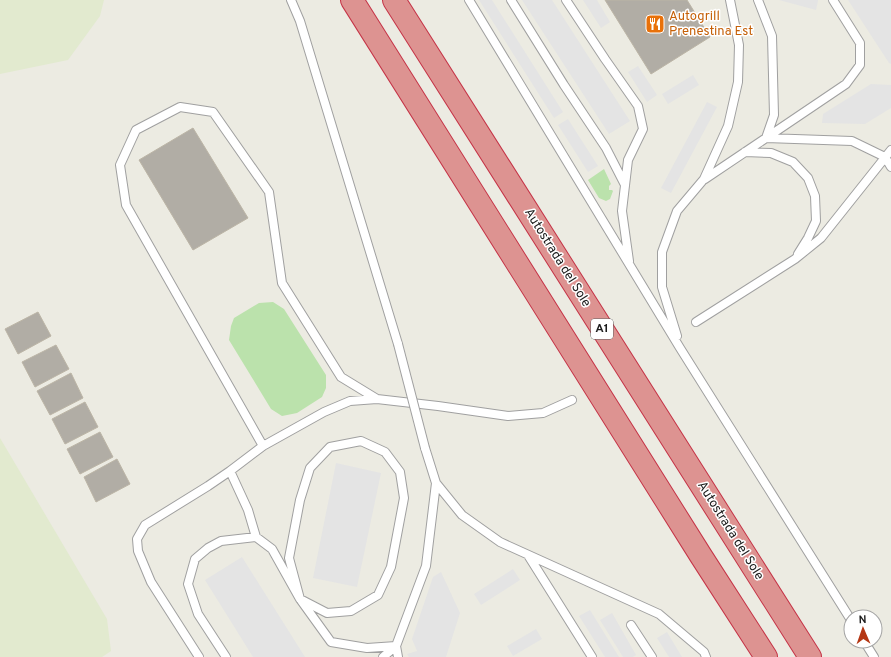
<svg xmlns="http://www.w3.org/2000/svg" width="891" height="657" viewBox="0 0 891 657" font-family="Overpass,sans-serif">
	<rect width="100%" height="100%" fill="#ecebe2"/>
	<path fill="#e2eacf" d="M 0,0 L 104,0 L 100,16 L 68,60 L 0,74 Z
		M 0,438 L 107,619 L 111,651 L 102,657 L 0,657 Z"/>
	<path fill="#bbe2ac" d="M 604,169 L 611,184 L 609,186 L 609,190 L 612,190 L 613,191 L 610,199 L 606,201 L 599,198 L 588,180 Z
		M 273,302 L 284,309 L 326,375 L 326,388 L 322,397 L 297,413 L 282,416 L 271,409 L 229,340 L 231,326 L 234,318 L 259,303 Z"/>
	<path fill="#e4e4e4" d="M 479,0 L 492,0 L 563,112 L 554,118 Z
		M 522,0 L 552,0 L 630,121 L 609,134 Z
		M 583,0 L 597,0 L 610,22 L 601,28 Z
		M 779,0 L 818,0 L 818,1 L 816,10 Z
		M 848,0 L 891,0 L 891,64 L 889,63 Z
		M 638,66 L 657,95 L 647,102 L 628,72 Z
		M 693,75 L 699,85 L 668,104 L 662,94 Z
		M 871,84 L 891,85 L 891,108 L 865,124 L 822,123 L 823,114 Z
		M 707,102 L 717,107 L 671,193 L 661,188 Z
		M 568,119 L 598,166 L 588,172 L 558,125 Z
		M 336,463 L 381,473 L 357,587 L 313,578 Z
		M 242,557 L 305,657 L 253,657 L 205,580 Z
		M 513,569 L 520,580 L 481,605 L 474,594 Z
		M 441,572 L 460,613 L 446,657 L 409,657 L 407,654 L 417,651 L 412,639 L 433,577 Z
		M 590,610 L 619,657 L 605,657 L 579,616 Z
		M 612,613 L 636,655 L 633,657 L 623,657 L 600,620 Z
		M 536,629 L 542,639 L 513,656 L 507,646 Z
		M 667,632 L 682,657 L 669,657 L 657,638 Z"/>
	<path fill="#b1ada5" stroke="#bcb5a6" d="M 605,0 L 687,0 L 710,37 L 651,74 Z
		M 193,128 L 248,218 L 193,250 L 139,160 Z
		M 38,312 L 51,336 L 18,354 L 5,329 Z
		M 56,345 L 69,369 L 35,387 L 22,362 Z
		M 71,373 L 83,398 L 50,415 L 37,391 Z
		M 85,402 L 98,427 L 65,444 L 52,419 Z
		M 100,432 L 113,457 L 80,474 L 67,449 Z
		M 117,459 L 130,484 L 96,502 L 84,477 Z"/>
	<g fill="none" stroke-linecap="round" stroke-linejoin="round">
		<defs>
			<path id="lane" d="M 291,0 L 300,21 L 398,344
				M 469,0 L 680,348 L 851,620
				M 511,0 L 564,85 L 606,148 L 625,185
				M 566,0 L 605,59 L 638,106 L 643,129 L 628,160 L 622,211 L 629,261
				M 758,0 L 772,36 L 774,115 L 766,138
				M 766,138 L 846,84 L 860,65 L 860,43 L 833,0
				M 745,152 L 771,153 L 793,162 L 808,178 L 815,196 L 816,221 L 808,238 L 798,254
				M 705,179 L 766,138 L 852,141 L 885,157 L 891,167
				M 696,322 L 795,259 L 821,238 L 891,150
				M 677,336 L 662,287 L 662,252 L 677,211 L 704,179 L 728,126 L 738,82 L 739,45 L 730,0
				M 263,446 L 126,205 L 120,165 L 136,130 L 180,107 L 213,112 L 269,192 L 282,283 L 341,377 L 377,399
				M 436,483 L 462,515 L 500,542 L 659,614 L 704,652 L 706,657
				M 256,537 L 248,510 L 230,471 L 263,446 L 324,412 L 350,401 L 377,399 L 438,406 L 508,416 L 543,413 L 572,400
				M 528,555 L 592,657
				M 631,625 L 652,657
				M 864,641 L 874,657
				M 199,657 L 151,582 L 138,551 L 137,539 L 145,525 L 208,486 L 230,471
				M 226,657 L 198,614 L 188,584 L 195,559 L 208,548 L 221,541 L 256,537 L 272,549 L 300,599 L 327,613 L 351,611 L 378,595 L 391,567 L 404,498 L 400,472 L 385,452 L 361,441 L 330,447 L 310,468 L 300,500 L 289,558 L 300,599 L 331,642 L 367,648 L 396,646 L 398,657
				M 383,657 L 396,646 L 426,566 L 436,483 L 425,448"/>
			<path id="highway" d="M 352,0 L 701,556 L 766,657
				M 394,0 L 810,657"/>
		</defs>
		<use href="#lane" stroke="#a0a0a0" stroke-width="10"/>
		<use href="#highway" stroke="#c53447" stroke-width="24"/>
		<use href="#lane" stroke="#fff" stroke-width="8"/>
		<use href="#highway" stroke="#dd9391" stroke-width="22"/>
		<defs>
			<path id="lane-bridge" d="M 398,344 L 425,448"/>
		</defs>
		<use href="#lane-bridge" stroke="#a0a0a0" stroke-width="10" stroke-linecap="butt"/>
		<use href="#lane-bridge" stroke="#fff" stroke-width="8"/>
	</g>
	<defs>
		<symbol id="restaurant-square" viewBox="-11 -11 22 22"><rect x="-9" y="-9" width="18" height="18" rx="4" fill="#e8710a" stroke="#fff"/><path d="M-5-6h1v4h1v-4h1v4h1v-4h1v5L-1.5 .5V6h-2V.5L-5-1ZM5-6V6H3V1.5H1.5Q1.5-4 5-6Z" fill="#fff"/></symbol>
	</defs>
	<g fill-rule="evenodd">
		<use href="#restaurant-square" x="644" y="13" width="22" height="22"/>
	</g>
	<g text-anchor="middle" dominant-baseline="central" stroke-width="3" stroke-linejoin="round" paint-order="stroke">
		<rect fill="#fff" stroke="#606060" stroke-width="1" x="591" y="319" width="22" height="20" rx="3"/>
		<g font-size="12" font-weight="bold" fill="#1c1c1c">
			<text x="602" y="329">A1</text>
		</g>
		<g font-size="13" fill="#c56008" stroke="#fff" text-anchor="start">
			<text x="669" y="17">Autogrill<tspan x="669" dy="15">Prenestina Est</tspan></text>
		</g>
		<g font-size="13" fill="#1c1c1c" stroke="#fff">
			<text transform="translate(557 258) rotate(58)">Autostrada del Sole</text>
			<text transform="translate(730 531) rotate(58)">Autostrada del Sole</text>
		</g>
	</g>
	<g transform="translate(863 629) rotate(358)"><circle r="19" fill="#ffffff" stroke="#a4a4a4"/>
	<path d="M0-3L7 15L0 10L-7 15Z" fill="#b43613"/>
	<text y="-6" font-size="11" font-weight="bold" text-anchor="middle" fill="#1c1c1c">N</text>
	</g>
</svg>
